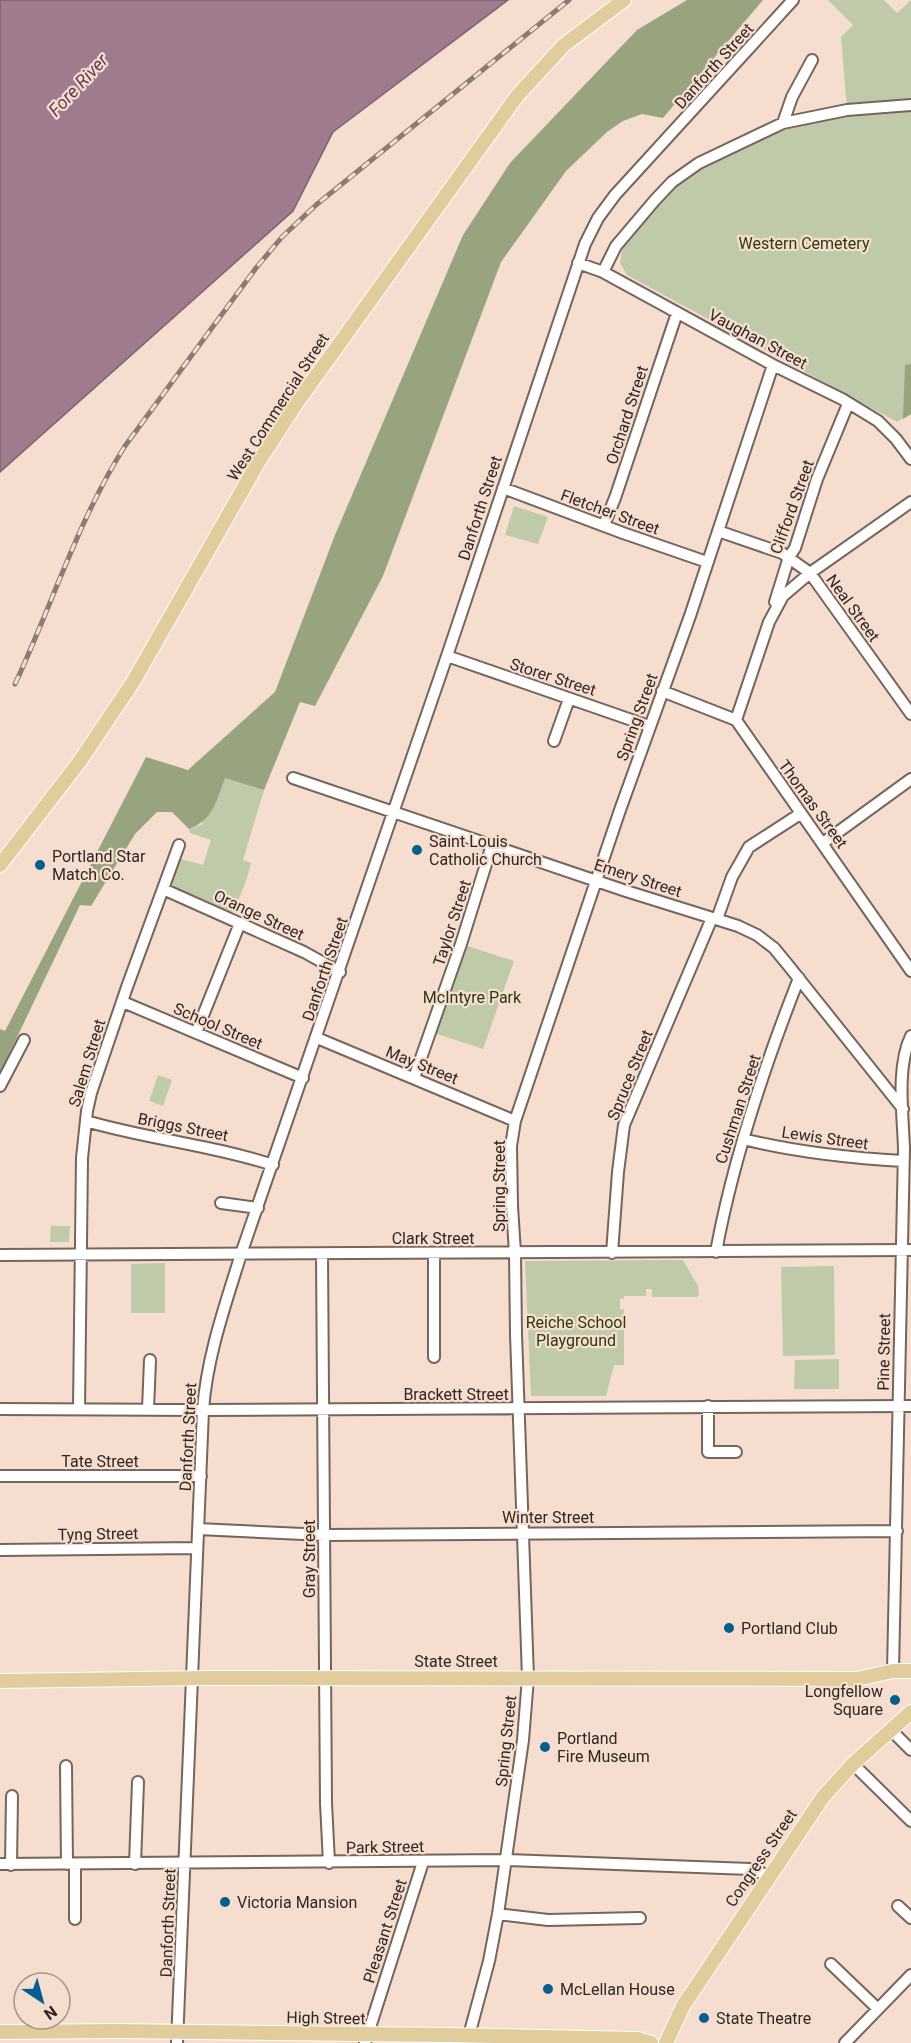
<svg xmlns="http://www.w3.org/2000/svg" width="911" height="2043" viewBox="0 0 911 2043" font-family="Roboto,sans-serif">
	<rect width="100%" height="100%" fill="#f5ded0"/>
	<path fill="#bfcaab" d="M 828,0 L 884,0 L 897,13 L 911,0 L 911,105 L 847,110 L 841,37 L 853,25 Z
		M 911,109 L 911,414 L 897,422 L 627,275 L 620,263 L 622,250 L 626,243 L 650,213 L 675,187 L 697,169 L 770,135 L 807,122 Z
		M 514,506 L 548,517 L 538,544 L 505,535 Z
		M 225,777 L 264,790 L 243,860 L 251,863 C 247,881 240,897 232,913 L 168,886 L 181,859 L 203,865 L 211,840 L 190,833 L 189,829 L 201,825 Z
		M 461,944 L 514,961 L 483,1049 L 431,1032 Z
		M 158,1075 L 172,1080 L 163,1106 L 149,1101 Z
		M 51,1226 L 70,1226 L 69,1242 L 50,1242 Z
		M 683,1260 L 698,1286 L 699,1295 L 697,1297 L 652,1297 L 652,1289 L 646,1289 L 646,1296 L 624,1296 L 624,1299 L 620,1299 L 620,1309 L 624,1309 L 624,1365 L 614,1365 L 606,1396 L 531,1396 L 525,1261 Z
		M 165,1263 L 165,1313 L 131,1313 L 131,1264 Z
		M 834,1266 L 835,1355 L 783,1356 L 781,1267 Z
		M 839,1359 L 839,1389 L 794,1389 L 795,1360 Z"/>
	<path fill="#98a480" d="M 687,0 L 763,0 L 663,118 L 642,114 L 623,121 L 607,132 L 566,171 L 501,262 L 383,576 L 315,706 L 300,702 L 264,790 L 225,778 C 217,799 213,821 189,829 L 172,812 L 157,812 L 135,834 L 91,906 L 80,905 L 0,1073 L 0,1029 L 5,1031 L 146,757 L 188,770 L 275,692 L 335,535 L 463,235 L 510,163 L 637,30 Z
		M 911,364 L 911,414 L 903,419 L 905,365 Z"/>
	<path fill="#9f7b8e" stroke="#7e626e" stroke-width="1.5" d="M 0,0 L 508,0 L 333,132 L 293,211 L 0,472 Z"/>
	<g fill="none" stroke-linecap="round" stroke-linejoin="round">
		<defs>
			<path id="minor" d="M 783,123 L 792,97 L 812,60
				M 578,263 L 603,272 L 773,365 L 842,399 L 878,421 L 896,439 L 911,459
				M 603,272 L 616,246 L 655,200 L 672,182 L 699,163 L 783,123 L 847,110 L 911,105
				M 503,488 L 623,533 L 707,562
				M 604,525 L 615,498 L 677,313
				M 718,531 L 782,553 L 810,573 L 911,714
				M 775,602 L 789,557 L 795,548 L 817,479 L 848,404
				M 447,656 L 649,726
				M 662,691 L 736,720 L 911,971
				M 736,720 L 769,622 L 783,596 L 810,573 L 911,502
				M 554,741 L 569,699
				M 293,778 L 626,891 L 738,926 L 757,935 L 774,948 L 788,965 L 903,1109
				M 823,843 L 911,779
				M 163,889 L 304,952 L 340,972
				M 717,919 L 732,877 L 749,847 L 800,814
				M 123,1002 L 303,1078
				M 196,1033 L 240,923
				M 317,1038 L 515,1121
				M 414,1078 L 461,944 L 492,845
				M 0,1086 L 24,1040
				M 86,1121 C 147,1139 212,1145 273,1165
				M 743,1139 C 795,1152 849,1158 903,1161
				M 221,1203 L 258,1208
				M 716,1252 C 733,1159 764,1067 799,978
				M 612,1253 L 618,1172 L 624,1125 L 712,918
				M 322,1254 L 326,1803 L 329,1863
				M 0,1255 L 911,1250
				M 434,1357 L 434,1253
				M 708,1406 L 708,1452 L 736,1452
				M 0,1409 L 203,1410 L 911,1406
				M 79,1409 L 82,1158 L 87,1111 L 91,1093 L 127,987 L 179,845
				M 148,1409 L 150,1360
				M 0,1476 L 201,1476
				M 198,1529 L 325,1535 L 897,1531
				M 0,1550 L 197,1548
				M 893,1671 L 904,1149 C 903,1115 896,1067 911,1036
				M 891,1730 L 911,1750
				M 853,1764 L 911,1821
				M 66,1766 L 67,1864
				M 0,1864 L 507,1860 L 750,1869 L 770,1876
				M 75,1864 L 75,1919
				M 135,1864 L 138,1782
				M 11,1865 L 12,1796
				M 898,1906 L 911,1918
				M 498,1914 L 548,1920 L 640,1918
				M 831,1964 L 878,2009
				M 177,2043 L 203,1410 C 207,1356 225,1306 241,1254 L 447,656 L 585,244 L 598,218 L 615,195 L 793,0
				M 365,2043 L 423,1862
				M 467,2043 L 489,1961 L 498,1914 L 523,1740 L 528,1678 L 516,1334 L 515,1253 L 512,1206 L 511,1146 L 515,1121 L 620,810 L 690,616 L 773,365
				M 845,2043 L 911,1975"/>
			<path id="major" d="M 0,865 L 80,761 L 133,682 L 259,461 L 296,404 L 517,96 L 564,45 L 624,0
				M 0,1681 L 207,1678 L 857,1679 L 893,1671 L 911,1671
				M 0,2032 L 118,2031 L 448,2035 L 638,2039 L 651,2043
				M 666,2043 L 683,2006 L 823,1797 L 853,1764 L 911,1712"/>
		</defs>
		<use href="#minor" stroke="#786458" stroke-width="14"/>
		<use href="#major" stroke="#fff" stroke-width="16"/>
		<use href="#minor" stroke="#fff" stroke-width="10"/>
		<use href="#major" stroke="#e0cd9b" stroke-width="14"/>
		<defs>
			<path id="rail" d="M 15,684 C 52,605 78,520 125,446 L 256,268 L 282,237 L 316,205 L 569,0"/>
		</defs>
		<use href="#rail" stroke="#8b7b72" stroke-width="5"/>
		<use href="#rail" stroke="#f5ded0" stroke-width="3" stroke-dasharray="9" stroke-linecap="butt"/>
	</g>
	<g fill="#065d8e" stroke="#f5ded0" stroke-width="2">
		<circle cx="417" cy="850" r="6"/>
		<circle cx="40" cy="865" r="6"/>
		<circle cx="729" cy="1628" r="6"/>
		<circle cx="895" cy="1700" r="6"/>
		<circle cx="545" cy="1747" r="6"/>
		<circle cx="225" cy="1902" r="6"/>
		<circle cx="548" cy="1989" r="6"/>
		<circle cx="704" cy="2018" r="6"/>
	</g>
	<g text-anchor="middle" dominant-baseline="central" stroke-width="4.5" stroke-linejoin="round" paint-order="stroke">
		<g font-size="16" fill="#302722" stroke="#f5ded0">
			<text transform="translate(714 66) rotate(-48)">Danforth Street</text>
			<text transform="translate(758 339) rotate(28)">Vaughan Street</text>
			<text transform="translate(278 407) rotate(-57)">West Commercial Street</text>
			<text transform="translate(627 415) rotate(-72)">Orchard Street</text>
			<text transform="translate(792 507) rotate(-70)">Clifford Street</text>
			<text transform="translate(480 508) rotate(-72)">Danforth Street</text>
			<text transform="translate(610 512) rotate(20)">Fletcher Street</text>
			<text transform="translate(853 608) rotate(54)">Neal Street</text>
			<text transform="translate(553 677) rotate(18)">Storer Street</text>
			<text transform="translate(637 717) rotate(-70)">Spring Street</text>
			<text transform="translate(813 804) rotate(54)">Thomas Street</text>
			<text transform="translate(638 878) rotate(18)">Emery Street</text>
			<text transform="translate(259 915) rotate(25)">Orange Street</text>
			<text transform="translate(452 923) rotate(-72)">Taylor Street</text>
			<text transform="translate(325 969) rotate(-71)">Danforth Street</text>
			<text transform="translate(218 1026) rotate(23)">School Street</text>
			<text transform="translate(87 1063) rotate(-73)">Salem Street</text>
			<text transform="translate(422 1065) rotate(22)">May Street</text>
			<text transform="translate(630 1075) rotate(-68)">Spruce Street</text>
			<text transform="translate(738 1109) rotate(-72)">Cushman Street</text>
			<text transform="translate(183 1127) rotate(11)">Briggs Street</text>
			<text transform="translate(825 1138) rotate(8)">Lewis Street</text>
			<text transform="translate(499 1186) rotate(-90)">Spring Street</text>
			<text x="433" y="1238">Clark Street</text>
			<text transform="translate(884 1352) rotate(-89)">Pine Street</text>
			<text x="456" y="1394">Brackett Street</text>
			<text transform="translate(188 1437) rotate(-87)">Danforth Street</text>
			<text x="100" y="1461">Tate Street</text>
			<text x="548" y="1517">Winter Street</text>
			<text transform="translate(98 1534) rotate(-1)">Tyng Street</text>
			<text transform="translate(309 1559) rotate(-90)">Gray Street</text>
			<text x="456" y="1661">State Street</text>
			<text transform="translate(506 1741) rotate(-84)">Spring Street</text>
			<text transform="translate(385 1847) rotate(-1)">Park Street</text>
			<text transform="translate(761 1858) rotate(-56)">Congress Street</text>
			<text transform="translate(168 1923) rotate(-88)">Danforth Street</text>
			<text transform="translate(385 1931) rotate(-72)">Pleasant Street</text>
			<text transform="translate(326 2018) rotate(1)">High Street</text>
		</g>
		<g font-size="16" fill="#2e390e" stroke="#f5ded0">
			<text x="804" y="243">Western Cemetery</text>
			<text x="472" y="997">McIntyre Park</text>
			<text x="576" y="1322">Reiche School<tspan x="576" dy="18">Playground</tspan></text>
		</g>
		<g font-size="16" fill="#302722" stroke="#f5ded0" text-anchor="start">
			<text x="429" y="841">Saint Louis<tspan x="429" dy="18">Catholic Church</tspan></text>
			<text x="52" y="856">Portland Star<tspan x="52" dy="18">Match Co.</tspan></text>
			<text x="741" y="1628">Portland Club</text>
			<text x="883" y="1691" text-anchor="end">Longfellow<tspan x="883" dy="18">Square</tspan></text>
			<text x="557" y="1738">Portland<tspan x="557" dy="18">Fire Museum</tspan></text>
			<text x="237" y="1902">Victoria Mansion</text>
			<text x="560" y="1989">McLellan House</text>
			<text x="716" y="2018">State Theatre</text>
		</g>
		<g font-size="18" font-style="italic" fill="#6a3755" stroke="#f5ded0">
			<text transform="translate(78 85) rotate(-47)">Fore River</text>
		</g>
	</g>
	<g transform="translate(42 2001) rotate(144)"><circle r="28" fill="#f5ded0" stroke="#a6958a" stroke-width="1.5"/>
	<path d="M0-4.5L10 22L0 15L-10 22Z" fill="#065d8e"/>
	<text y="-9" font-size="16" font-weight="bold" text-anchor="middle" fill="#302722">N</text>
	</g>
</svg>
